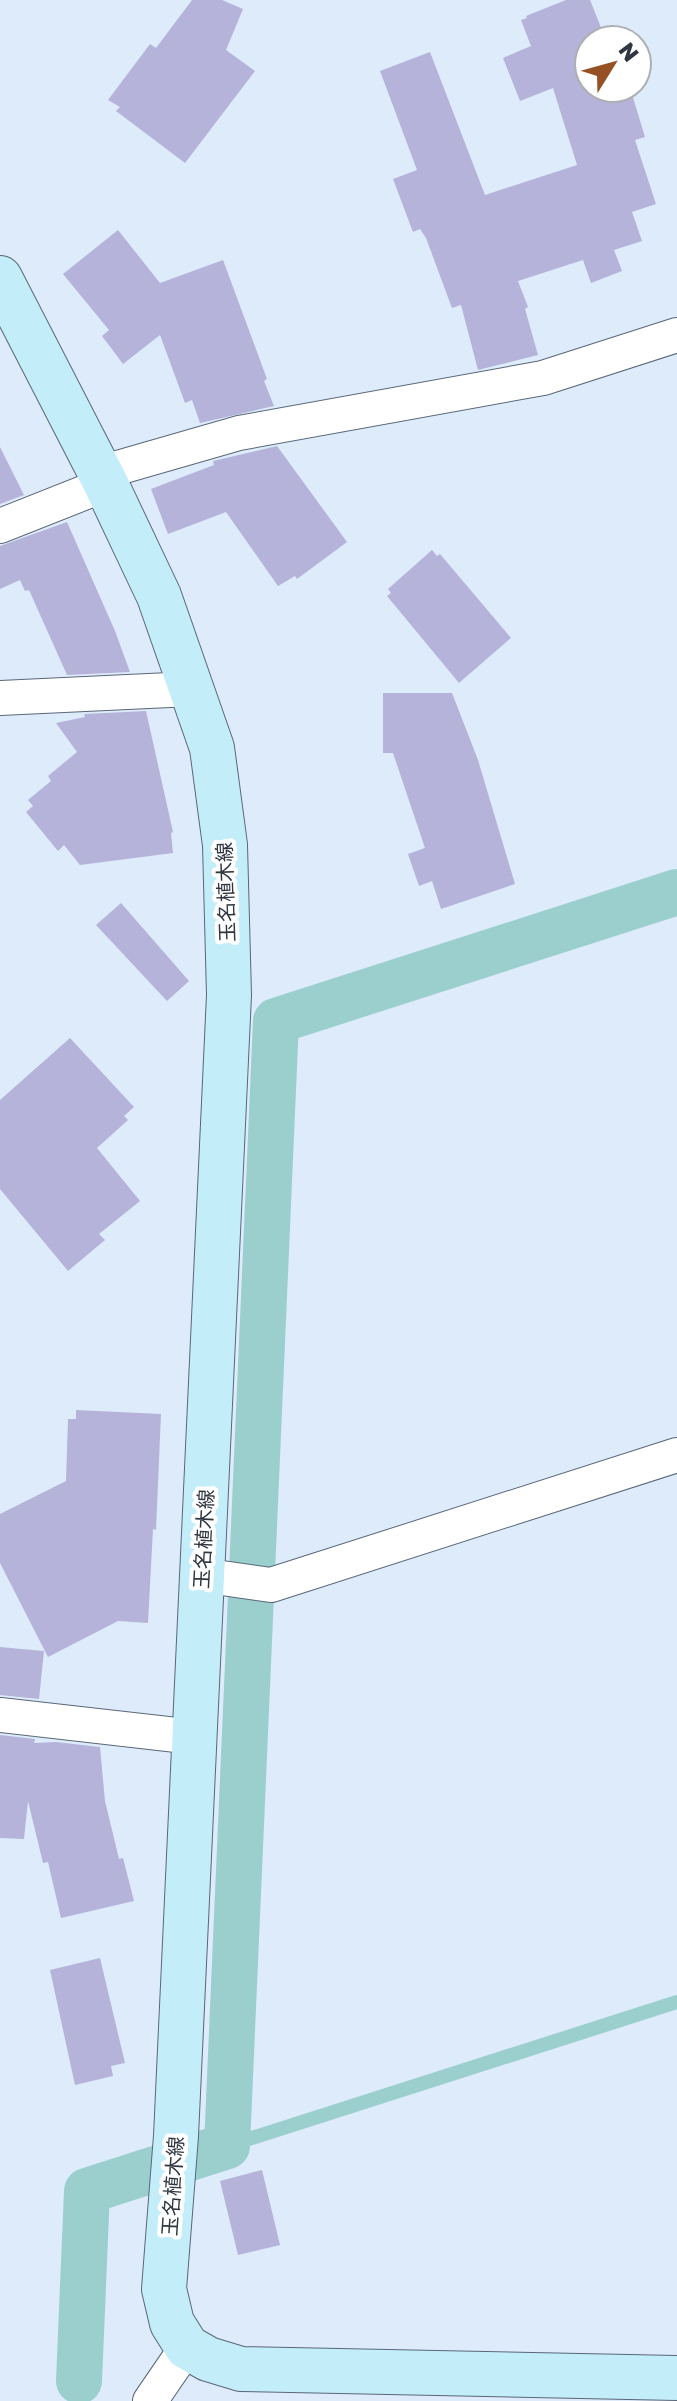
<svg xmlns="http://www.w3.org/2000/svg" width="677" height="2401" viewBox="0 0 677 2401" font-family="'Golos Text','Noto Sans JP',sans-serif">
	<rect width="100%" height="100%" fill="#deebfb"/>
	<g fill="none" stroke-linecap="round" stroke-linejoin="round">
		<path stroke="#9bcfcd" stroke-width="14" d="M 227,2146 L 677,2002"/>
		<path stroke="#9bcfcd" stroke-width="46" d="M 79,2381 L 87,2191 L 227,2146 L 276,1021 L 677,892"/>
	</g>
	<path fill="#b5b3d9" d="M 192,0 L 222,0 L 243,9 L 226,50 L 255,71 L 185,163 L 116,111 L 120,107 L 108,100 L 150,44 L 156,48 Z
		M 566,0 L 590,0 L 606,40 L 589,40 L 589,88 L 625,88 L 627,92 L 631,91 L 645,137 L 635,140 L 656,204 L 632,212 L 642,241 L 614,250 L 622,271 L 591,283 L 583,260 L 518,281 L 528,307 L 525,309 L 538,355 L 478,370 L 461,305 L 452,308 L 426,238 L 420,229 L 413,232 L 393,179 L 417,170 L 380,71 L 430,52 L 485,195 L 577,165 L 553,88 L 520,101 L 503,58 L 531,46 L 521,20 L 527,18 L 526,16 Z
		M 118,230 L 160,283 L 223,260 L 267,379 L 264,381 L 274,406 L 200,423 L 192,400 L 185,403 L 160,335 L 123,364 L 102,336 L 109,330 L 63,274 Z
		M 277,446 L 347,542 L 297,579 L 295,576 L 278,586 L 226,512 L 168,534 L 151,489 L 214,465 L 213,461 Z
		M 0,447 L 24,495 L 0,504 Z
		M 67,522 L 115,631 L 130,672 L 67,675 L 29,590 L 25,591 L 20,580 L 0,589 L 0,546 Z
		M 432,550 L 437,556 L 440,554 L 511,638 L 459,683 L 387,596 L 391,593 L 388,589 Z
		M 383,693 L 452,693 L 478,760 L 515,884 L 441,909 L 432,881 L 419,886 L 408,854 L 425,848 L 393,753 L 383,753 Z
		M 146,711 L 173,832 L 171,833 L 173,853 L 80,865 L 64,845 L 58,851 L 26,812 L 33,806 L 28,800 L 51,781 L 48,776 L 77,752 L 56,723 L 85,717 L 84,714 Z
		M 121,903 L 189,981 L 167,1001 L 96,925 Z
		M 70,1038 L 134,1107 L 124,1116 L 128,1120 L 97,1148 L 140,1201 L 99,1234 L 105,1240 L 68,1271 L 0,1189 L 0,1100 Z
		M 76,1410 L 161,1414 L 156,1530 L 153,1529 L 148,1623 L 118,1621 L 48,1657 L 0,1563 L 0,1514 L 66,1481 L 68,1419 L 76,1419 Z
		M 0,1647 L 44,1651 L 39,1699 L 0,1695 Z
		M 0,1735 L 35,1739 L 34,1743 L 56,1742 L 100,1747 L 105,1801 L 119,1859 L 123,1858 L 134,1901 L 61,1918 L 48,1862 L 43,1863 L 28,1801 L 24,1839 L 0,1838 Z
		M 100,1958 L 125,2063 L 111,2066 L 113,2076 L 75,2085 L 50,1970 Z
		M 262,2170 L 280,2245 L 238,2255 L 220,2181 Z"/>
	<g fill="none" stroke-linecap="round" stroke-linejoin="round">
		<defs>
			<path id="street" d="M 100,473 L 239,433 L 543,378 L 677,335
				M 0,526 L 106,484
				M 0,698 L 191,689
				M 201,1575 L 271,1585 L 677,1455
				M 0,1715 L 194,1737
				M 150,2401 L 187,2347"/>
			<path id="secondary" d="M 0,278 L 106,484 L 159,596 L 212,748 L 225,845 L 229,995 L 176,2136 L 164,2289 L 172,2323 L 187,2347 L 208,2359 L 241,2369 L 677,2378"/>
		</defs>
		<use href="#street" stroke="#596779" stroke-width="36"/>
		<use href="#secondary" stroke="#596779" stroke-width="46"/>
		<use href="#street" stroke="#fff" stroke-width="34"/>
		<use href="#secondary" stroke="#c4edfa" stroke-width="44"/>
	</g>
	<g text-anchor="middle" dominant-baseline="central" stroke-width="8" stroke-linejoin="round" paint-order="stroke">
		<g font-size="20" fill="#313740" stroke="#fff">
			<text transform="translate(225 892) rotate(-92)">玉名植木線</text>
			<text transform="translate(203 1539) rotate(-87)">玉名植木線</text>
			<text transform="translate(172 2186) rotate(-86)">玉名植木線</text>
		</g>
	</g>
	<g transform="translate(613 64) rotate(53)"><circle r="38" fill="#ffffff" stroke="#adafb3" stroke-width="2"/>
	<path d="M0-6L14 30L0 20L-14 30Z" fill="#955123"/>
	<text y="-12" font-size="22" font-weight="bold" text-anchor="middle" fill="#313740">N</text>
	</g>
</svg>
